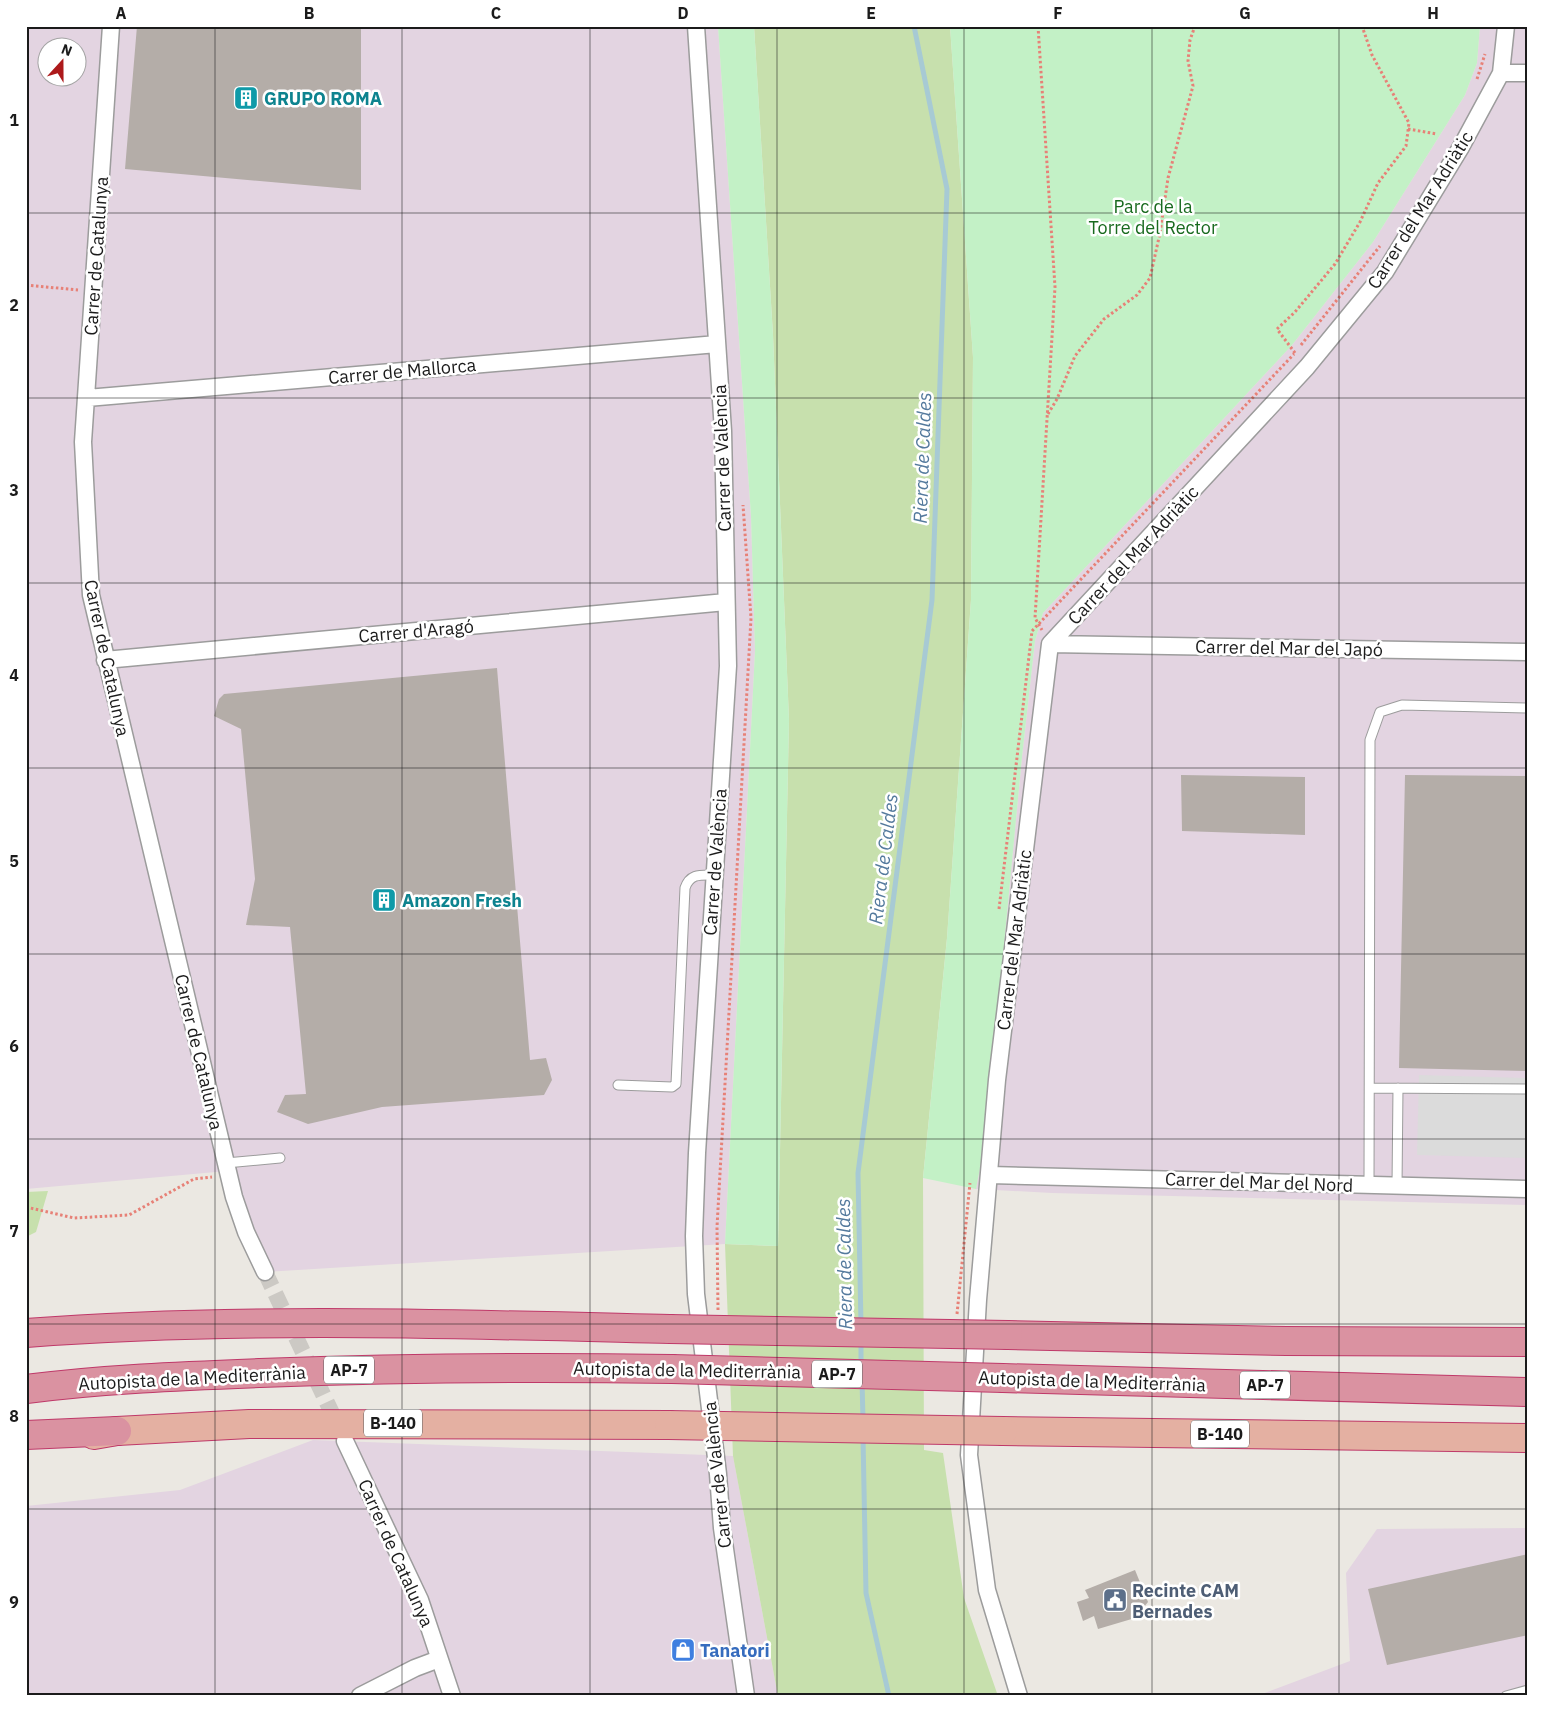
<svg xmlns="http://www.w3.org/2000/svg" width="1554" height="1722" viewBox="0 0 1554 1722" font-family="'IBM Plex Sans',sans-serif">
	<rect width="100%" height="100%" fill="#ebe8e2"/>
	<path fill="#e3d4e1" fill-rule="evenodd" d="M 26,26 L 718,26 L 751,516 L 755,651 L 725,1244 L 265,1272 L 227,1171 L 26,1189 ZM 48,48 L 78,48 L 78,78 L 48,78 Z
		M 1480,26 L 1528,26 L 1528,1205 L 1052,1193 L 976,1189 L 985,1142 L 1022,757 L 1035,641 L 1043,613 L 1292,345 L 1373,242 L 1465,95 L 1477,63 Z
		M 313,1440 L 733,1456 L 778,1696 L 26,1696 L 26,1506 L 180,1490 Z
		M 1528,1528 L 1528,1696 L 1257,1696 L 1350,1661 L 1346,1573 L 1377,1529 Z"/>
	<path fill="#c7e0ad" d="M 754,26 L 950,26 L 973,357 L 971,600 L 947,938 L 923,1178 L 924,1450 L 943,1453 L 964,1598 L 998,1696 L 778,1696 L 733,1456 L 725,1244 L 778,1246 L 789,720 L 773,335 Z
		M 48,1191 L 36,1232 L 26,1237 L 26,1192 Z"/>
	<path fill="#c3f1c6" d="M 718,26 L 754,26 L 773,335 L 789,720 L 778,1246 L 725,1244 L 755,651 L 751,516 Z
		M 950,26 L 1480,26 L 1477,63 L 1465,95 L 1373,242 L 1292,345 L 1043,613 L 1035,641 L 1022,757 L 985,1142 L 976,1189 L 923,1178 L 947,938 L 971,600 L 973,357 Z"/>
	<path fill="#dbdbdb" d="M 1419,1075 L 1528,1078 L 1528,1158 L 1417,1155 Z"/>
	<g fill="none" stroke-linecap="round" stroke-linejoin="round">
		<path stroke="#a7cad4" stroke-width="5" d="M 861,1325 L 858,1173 L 932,600 L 947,189 L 914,26
			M 861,1341 L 861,1365
			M 862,1381 L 863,1420
			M 863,1436 L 866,1593 L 889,1696"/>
	</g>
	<path fill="#b4ada8" d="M 137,26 L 361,26 L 361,190 L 125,169 Z
		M 497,668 L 530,1060 L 546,1058 L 552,1080 L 544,1095 L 382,1107 L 308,1124 L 277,1112 L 285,1095 L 306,1094 L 290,927 L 246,925 L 255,879 L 241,729 L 214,716 L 219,699 L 224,694 Z
		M 1181,775 L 1305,777 L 1305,835 L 1182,831 Z
		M 1405,775 L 1528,776 L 1528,1071 L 1399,1068 Z
		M 1528,1554 L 1528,1635 L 1387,1665 L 1368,1589 Z
		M 1135,1570 L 1148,1602 L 1135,1618 L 1098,1629 L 1094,1616 L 1083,1621 L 1077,1602 L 1089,1598 L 1085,1590 Z"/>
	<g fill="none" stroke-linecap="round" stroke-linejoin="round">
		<path stroke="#ccc9c4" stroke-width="16" stroke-dasharray="16 8" stroke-linecap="butt" d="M 265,1272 L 340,1430"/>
		<defs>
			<path id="service" d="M 618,1085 L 672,1087 L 676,1084 L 685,888 C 690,873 701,875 715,875
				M 1371,1088 L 1528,1089
				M 226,1163 L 280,1158
				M 1369,1186 L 1370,740 L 1380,712 L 1402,705 L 1528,708
				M 1397,1186 L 1398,1088
				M 1506,1696 L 1528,1690"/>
			<path id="minor" d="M 111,26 L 83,442 L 91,595 L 234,1197 L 246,1232 L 265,1272
				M 696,26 L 723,431 L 728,666 L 697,1153 L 694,1236 L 696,1294 L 718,1474 L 722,1528 L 746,1696
				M 1501,73 L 1528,73
				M 87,398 L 717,344
				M 1050,644 L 1528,652
				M 105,660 L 726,602
				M 990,1175 L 1528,1189
				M 345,1441 L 420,1600 L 452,1696
				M 360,1696 L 415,1668 L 439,1659
				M 1019,1696 L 987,1590 L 969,1455 L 978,1300 L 997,1080 L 1050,644 L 1307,367 L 1385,272 L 1461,147 L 1501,73 L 1506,26"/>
			<path id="trunk" d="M 1003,1431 L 1528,1438
				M 94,1435 L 117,1431 L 249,1424 L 669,1425"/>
			<path id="motorway" d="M 26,1333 C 240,1317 455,1324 670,1329
				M 1008,1335 L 1287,1341 L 1528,1342
				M 1003,1378 L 1528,1392
				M 26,1389 C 103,1379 182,1376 260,1373 C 397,1368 534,1367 672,1369
				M 26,1435 L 117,1431"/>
		</defs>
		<use href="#service" stroke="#9c9c9c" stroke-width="11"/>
		<use href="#minor" stroke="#9c9c9c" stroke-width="19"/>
		<use href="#trunk" stroke="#bf3969" stroke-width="30"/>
		<use href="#motorway" stroke="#bf3969" stroke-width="30"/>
		<path stroke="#e78177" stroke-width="3" stroke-dasharray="2.5 2.5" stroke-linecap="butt" d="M 1038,26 L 1055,287 L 1035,618 L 1042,630
			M 1477,79 L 1485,54
			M 1408,129 L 1437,134
			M 26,285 L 78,290
			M 1301,345 L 1380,246
			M 1295,353 L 1277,329 L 1295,312 L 1335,264 L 1360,222 L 1378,183 L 1406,146 L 1409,123 L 1372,55 L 1362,26
			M 1048,414 L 1057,399 L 1075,356 L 1104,319 L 1137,295 L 1150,278 L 1160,233 L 1168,178 L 1193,86 L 1188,61 L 1190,40 L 1195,26
			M 999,909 L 1032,631 L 1294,354
			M 26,1207 L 74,1218 L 129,1215 L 194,1179 L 212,1177
			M 718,1310 L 717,1227 L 751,618 L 743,505
			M 957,1314 L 970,1183"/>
		<use href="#service" stroke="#fff" stroke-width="9"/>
		<use href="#minor" stroke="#fff" stroke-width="16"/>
		<use href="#trunk" stroke="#e4b0a2" stroke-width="28"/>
		<use href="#motorway" stroke="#da92a1" stroke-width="28"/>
		<defs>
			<path id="trunk-bridge" d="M 669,1425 L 1003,1431"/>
			<path id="motorway-bridge" d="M 670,1329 L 1008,1335
				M 672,1369 L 1003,1378"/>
		</defs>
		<use href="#trunk-bridge" stroke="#bf3969" stroke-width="30" stroke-linecap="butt"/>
		<use href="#motorway-bridge" stroke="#bf3969" stroke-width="30" stroke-linecap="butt"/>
		<use href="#trunk-bridge" stroke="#e4b0a2" stroke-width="28"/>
		<use href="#motorway-bridge" stroke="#da92a1" stroke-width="28"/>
	</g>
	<path fill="none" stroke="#1b1b1b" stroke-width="1" stroke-opacity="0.55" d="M 215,26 L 215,1696M 402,26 L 402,1696M 590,26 L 590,1696M 777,26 L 777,1696M 964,26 L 964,1696M 1152,26 L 1152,1696M 1339,26 L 1339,1696M 26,213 L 1528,213M 26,398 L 1528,398M 26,583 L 1528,583M 26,768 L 1528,768M 26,954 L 1528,954M 26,1139 L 1528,1139M 26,1324 L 1528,1324M 26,1509 L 1528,1509"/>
	<defs>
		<symbol id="building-square" viewBox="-11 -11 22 22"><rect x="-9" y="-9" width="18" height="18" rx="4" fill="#0f9aa8" stroke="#fff"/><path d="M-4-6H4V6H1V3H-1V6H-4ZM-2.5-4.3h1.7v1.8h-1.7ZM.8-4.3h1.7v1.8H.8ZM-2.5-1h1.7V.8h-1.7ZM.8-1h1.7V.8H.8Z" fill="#fff"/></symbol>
		<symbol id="civic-square" viewBox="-11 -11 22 22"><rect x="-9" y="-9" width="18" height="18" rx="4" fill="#5c6f8a" stroke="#fff"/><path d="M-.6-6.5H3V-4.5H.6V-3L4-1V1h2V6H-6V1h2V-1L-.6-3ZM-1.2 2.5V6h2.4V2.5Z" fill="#fff"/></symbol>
		<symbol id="shop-square" viewBox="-11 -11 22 22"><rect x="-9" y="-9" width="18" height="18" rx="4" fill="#3f7fe0" stroke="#fff"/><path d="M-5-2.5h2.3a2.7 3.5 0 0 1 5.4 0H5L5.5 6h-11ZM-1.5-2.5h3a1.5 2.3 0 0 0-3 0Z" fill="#fff"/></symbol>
	</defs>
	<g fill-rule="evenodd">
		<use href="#building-square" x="232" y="84" width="28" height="28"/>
		<use href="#building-square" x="370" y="886" width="28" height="28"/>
		<use href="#civic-square" x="1101" y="1586" width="28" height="28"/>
		<use href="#shop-square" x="669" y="1636" width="28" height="28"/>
	</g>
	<g text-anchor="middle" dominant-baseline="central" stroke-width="5" stroke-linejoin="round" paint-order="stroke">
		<g fill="#fff" stroke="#5f5f5f" stroke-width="1">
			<rect x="324" y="1356.5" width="50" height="27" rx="4"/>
			<rect x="812" y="1360.5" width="50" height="27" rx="4"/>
			<rect x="1240" y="1371.5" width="50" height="27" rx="4"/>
			<rect x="364" y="1409.5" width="58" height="27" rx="4"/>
			<rect x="1191" y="1420.5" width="58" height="27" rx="4"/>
		</g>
		<g font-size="16" font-weight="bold" fill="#1b1b1b">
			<text x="349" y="1370">AP-7</text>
			<text x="837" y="1374">AP-7</text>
			<text x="1265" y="1385">AP-7</text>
			<text x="393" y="1423">B-140</text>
			<text x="1220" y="1434">B-140</text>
		</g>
		<g font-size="18" font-weight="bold" fill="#0d838f" stroke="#fff" text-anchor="start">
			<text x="264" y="98">GRUPO ROMA</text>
			<text x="402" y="900">Amazon Fresh</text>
		</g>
		<g font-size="18" fill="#186a1e" stroke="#fff">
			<text x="1153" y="206">Parc de la<tspan x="1153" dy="21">Torre del Rector</tspan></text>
		</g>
		<g font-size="18" fill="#1b1b1b" stroke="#fff">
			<text transform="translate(1420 210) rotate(-58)">Carrer del Mar Adriàtic</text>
			<text transform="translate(96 256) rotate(-86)">Carrer de Catalunya</text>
			<text transform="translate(402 371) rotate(-5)">Carrer de Mallorca</text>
			<text transform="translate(722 458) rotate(-92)">Carrer de València</text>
			<text transform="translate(1133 555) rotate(-47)">Carrer del Mar Adriàtic</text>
			<text transform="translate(416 631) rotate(-5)">Carrer d'Aragó</text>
			<text transform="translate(1289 648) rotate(1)">Carrer del Mar del Japó</text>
			<text transform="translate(107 658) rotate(78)">Carrer de Catalunya</text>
			<text transform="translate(715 862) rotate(-86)">Carrer de València</text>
			<text transform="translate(1014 940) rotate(-83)">Carrer del Mar Adriàtic</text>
			<text transform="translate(199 1052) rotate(77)">Carrer de Catalunya</text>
			<text transform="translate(1259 1182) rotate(2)">Carrer del Mar del Nord</text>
			<text transform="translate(687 1370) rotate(1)">Autopista de la Mediterrània</text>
			<text transform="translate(192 1378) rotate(-3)">Autopista de la Mediterrània</text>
			<text transform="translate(1092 1381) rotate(2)">Autopista de la Mediterrània</text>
			<text transform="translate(717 1475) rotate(-96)">Carrer de València</text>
			<text transform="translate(396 1553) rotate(66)">Carrer de Catalunya</text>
		</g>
		<g font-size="18" font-weight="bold" fill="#4e5e75" stroke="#fff" text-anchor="start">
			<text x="1132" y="1590">Recinte CAM<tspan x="1132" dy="21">Bernades</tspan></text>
		</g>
		<g font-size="18" font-weight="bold" fill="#366cbe" stroke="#fff" text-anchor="start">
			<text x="700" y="1650">Tanatori</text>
		</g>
		<g font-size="19" font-style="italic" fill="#547a9d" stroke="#fff">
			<text transform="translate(922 458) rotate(-88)">Riera de Caldes</text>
			<text transform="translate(883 859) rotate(-83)">Riera de Caldes</text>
			<text transform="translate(844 1264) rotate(-91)">Riera de Caldes</text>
		</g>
	</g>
	<rect width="1554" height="1722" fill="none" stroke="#ffffff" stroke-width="55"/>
	<g transform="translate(62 62) rotate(21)"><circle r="24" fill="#ffffff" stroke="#a4a4a4"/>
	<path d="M0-4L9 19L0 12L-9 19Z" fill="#ad191b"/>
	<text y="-8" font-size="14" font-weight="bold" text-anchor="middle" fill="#1b1b1b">N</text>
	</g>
	<rect x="28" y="28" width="1498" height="1666" fill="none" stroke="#1b1b1b" stroke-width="2"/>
	<g font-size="16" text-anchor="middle" font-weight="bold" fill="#1b1b1b">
		<text x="121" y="19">A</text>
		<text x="309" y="19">B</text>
		<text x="496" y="19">C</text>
		<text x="683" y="19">D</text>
		<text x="871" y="19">E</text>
		<text x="1058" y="19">F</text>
		<text x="1245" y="19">G</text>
		<text x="1433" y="19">H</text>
		<text x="14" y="126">1</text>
		<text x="14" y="311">2</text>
		<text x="14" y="496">3</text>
		<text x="14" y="681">4</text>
		<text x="14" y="867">5</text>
		<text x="14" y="1052">6</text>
		<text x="14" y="1237">7</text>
		<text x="14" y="1422">8</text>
		<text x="14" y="1608">9</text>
	</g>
</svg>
